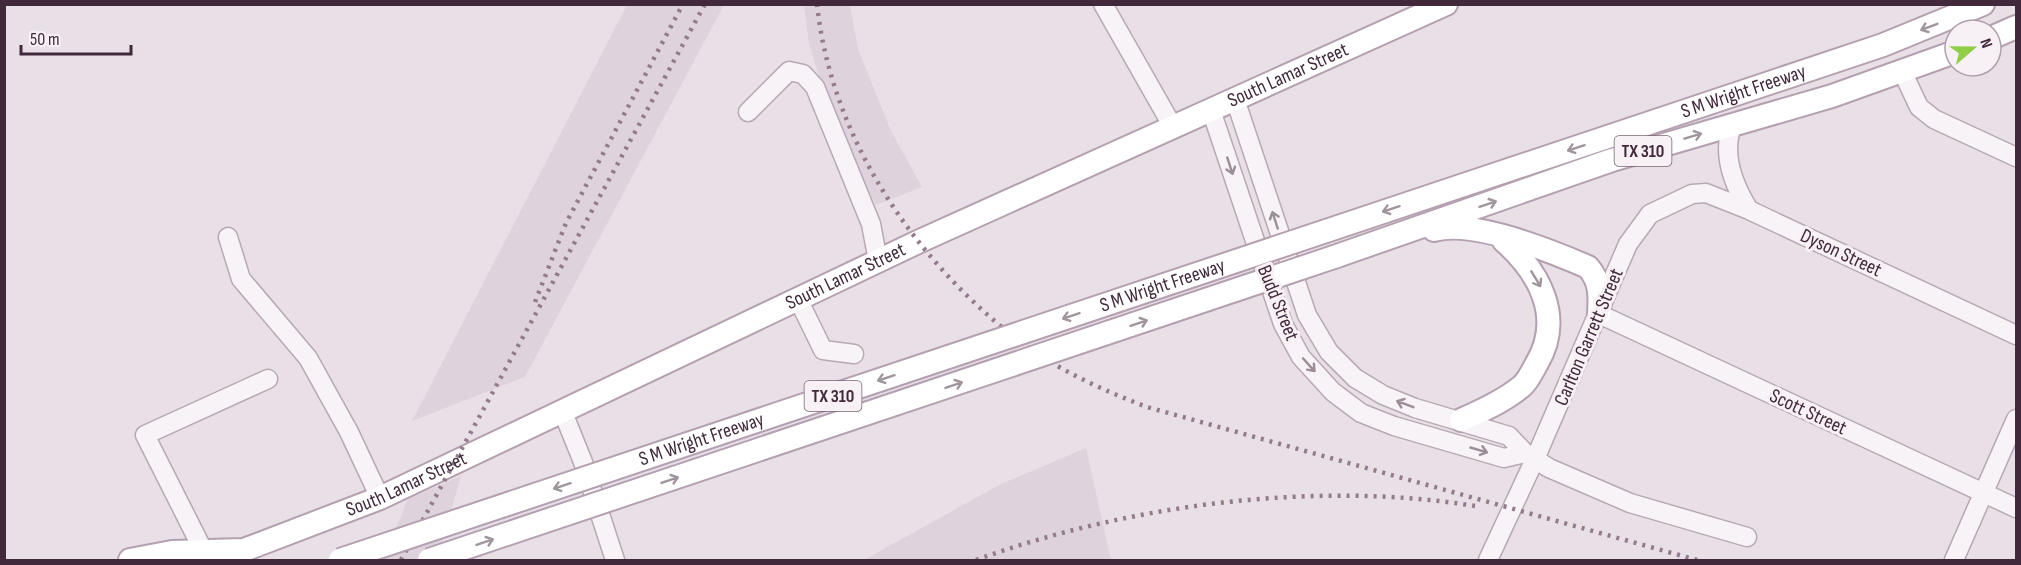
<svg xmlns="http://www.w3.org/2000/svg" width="2021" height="565" viewBox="0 0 2021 565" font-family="'Sofia Sans Condensed',sans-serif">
	<rect width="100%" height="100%" fill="#e9e0e7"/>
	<path fill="#ded2dc" d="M 627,5 L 724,5 L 525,377 L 412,421 Z
		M 804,5 L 850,5 L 858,49 L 891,131 L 922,187 L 876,205 L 834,124 L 809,44 Z
		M 1086,448 L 1111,560 L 864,560 L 1001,484 Z
		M 461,476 L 437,560 L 383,560 L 408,499 Z"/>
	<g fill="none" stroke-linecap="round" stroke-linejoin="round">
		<defs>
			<path id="minor" d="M 1103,4 L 1173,127
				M 1902,71 L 1919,107 L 1934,119 L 2016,157
				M 1235,99 L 1307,315 L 1329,352 L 1355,378 L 1383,395 L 1415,408 L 1509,436 L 1525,453 L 1549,468 L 1630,503 L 1747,537
				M 1211,110 L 1283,324 L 1301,357 L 1333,392 L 1361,413 L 1394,426 L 1504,458 L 1525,453
				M 748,112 L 789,71 L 803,74 L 815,87 L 871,224 L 878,261
				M 1733,124 C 1721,152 1733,184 1749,210
				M 228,237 L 241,279 L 308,358 L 349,432 L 380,498
				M 798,299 L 823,350 L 854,354
				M 1599,314 L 2016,508
				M 562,410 L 583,462 L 615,560
				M 203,550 L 145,435 L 268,379
				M 1488,560 L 1535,459 L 1628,244 L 1650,214 L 1692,194 L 1706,193 L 1749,210 L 2016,335
				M 1954,560 L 2016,419"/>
			<g id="major">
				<path d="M 1991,38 L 2016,27"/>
				<path d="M 1434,230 C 1473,219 1551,251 1588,267 C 1601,282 1600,296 1599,314"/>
				<path id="s1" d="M 1326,231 L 1883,45 L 1983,4"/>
				<path d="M 1334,257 L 1612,160 L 1832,96 L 1955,52"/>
				<path d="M 1461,420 C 1482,411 1504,401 1522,386 C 1528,381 1533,370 1537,363 C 1564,317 1539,272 1504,241"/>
				<path id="s2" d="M 130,560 L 172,552 L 244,550 L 380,498 L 920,241 L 1446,4"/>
			</g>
		</defs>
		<use href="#minor" stroke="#b7a9b3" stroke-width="21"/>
		<use href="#major" stroke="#b5a0b1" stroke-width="26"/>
		<use href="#minor" stroke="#f8f3f6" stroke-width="18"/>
		<use href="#major" stroke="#fff" stroke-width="22"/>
		<path stroke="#937a8d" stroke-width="4.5" stroke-dasharray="3 6" stroke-linecap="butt" d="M 817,4 C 831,137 913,259 1018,340 C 1056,369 1102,390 1147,407 L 1697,560
			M 535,302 L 566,223 L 683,4
			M 401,560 L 705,4
			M 976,560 C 1127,505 1315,480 1475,506"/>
		<defs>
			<g id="major-bridge">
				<path id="s3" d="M 340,560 L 1326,231"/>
				<path d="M 429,560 L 1334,257"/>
			</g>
		</defs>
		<use href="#major-bridge" stroke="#b5a0b1" stroke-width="26" stroke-linecap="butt"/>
		<use href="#major-bridge" stroke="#fff" stroke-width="22"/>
	</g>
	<defs><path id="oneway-shaft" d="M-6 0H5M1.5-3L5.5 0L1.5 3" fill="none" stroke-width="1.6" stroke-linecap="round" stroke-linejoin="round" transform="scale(1.5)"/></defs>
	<g stroke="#a0949d">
		<use href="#oneway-shaft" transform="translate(1929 27) rotate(159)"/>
		<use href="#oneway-shaft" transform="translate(1693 136) rotate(-17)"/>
		<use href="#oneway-shaft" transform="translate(1576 148) rotate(162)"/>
		<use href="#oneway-shaft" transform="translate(1488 204) rotate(-19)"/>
		<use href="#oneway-shaft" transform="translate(1391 209) rotate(162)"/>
		<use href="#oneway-shaft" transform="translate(1536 279) rotate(59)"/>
		<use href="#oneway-shaft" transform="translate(1071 316) rotate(162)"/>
		<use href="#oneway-shaft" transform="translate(1139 323) rotate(-19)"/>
		<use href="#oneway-shaft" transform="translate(886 378) rotate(162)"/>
		<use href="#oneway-shaft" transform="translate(954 385) rotate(-19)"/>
		<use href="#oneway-shaft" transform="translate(670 480) rotate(-19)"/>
		<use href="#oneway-shaft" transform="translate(562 486) rotate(162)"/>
		<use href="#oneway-shaft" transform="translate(485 542) rotate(-19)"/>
	</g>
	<g stroke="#9c8e98">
		<use href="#oneway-shaft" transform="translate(1230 166) rotate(72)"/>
		<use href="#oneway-shaft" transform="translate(1275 220) rotate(-108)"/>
		<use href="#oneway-shaft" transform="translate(1309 365) rotate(48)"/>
		<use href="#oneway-shaft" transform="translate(1405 404) rotate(-159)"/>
		<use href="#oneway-shaft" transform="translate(1479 450) rotate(16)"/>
	</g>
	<g text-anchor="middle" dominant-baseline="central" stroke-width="6" stroke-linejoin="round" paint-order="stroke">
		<g fill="#f7f0f5" stroke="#786573" stroke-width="1.5">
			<rect x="1614.5" y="136" width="57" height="30" rx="4.5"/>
			<rect x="804.5" y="381" width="57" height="30" rx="4.5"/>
		</g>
		<g font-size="18" font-weight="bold" fill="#41293b">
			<text x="1643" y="151">TX 310</text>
			<text x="833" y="396">TX 310</text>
		</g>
		<g font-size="20" fill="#41293b" stroke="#f7f0f5">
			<text stroke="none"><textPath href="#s2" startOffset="1262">South Lamar Street</textPath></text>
			<text stroke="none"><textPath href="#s1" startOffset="440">S M Wright Freeway</textPath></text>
			<text transform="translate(1841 253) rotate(25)">Dyson Street</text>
			<text stroke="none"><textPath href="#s2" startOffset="776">South Lamar Street</textPath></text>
			<text stroke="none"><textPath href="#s3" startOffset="867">S M Wright Freeway</textPath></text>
			<text transform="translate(1278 303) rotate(68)">Budd Street</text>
			<text transform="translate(1589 337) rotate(-67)">Carlton Garrett Street</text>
			<text transform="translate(1808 412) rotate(25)">Scott Street</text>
			<text stroke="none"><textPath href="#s3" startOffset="381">S M Wright Freeway</textPath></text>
			<text stroke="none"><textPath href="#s2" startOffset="290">South Lamar Street</textPath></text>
		</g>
	</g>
	<rect width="2021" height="565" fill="none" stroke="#41293b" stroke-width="12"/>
	<g transform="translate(1973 48) rotate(70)"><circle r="28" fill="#f7f0f5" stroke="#aea0ab" stroke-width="1.5"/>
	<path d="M0-4.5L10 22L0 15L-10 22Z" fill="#90cf45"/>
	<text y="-9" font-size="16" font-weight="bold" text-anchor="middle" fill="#41293b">N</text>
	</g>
	<path d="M21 45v9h110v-9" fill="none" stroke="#41293b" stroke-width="3"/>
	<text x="30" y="45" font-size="18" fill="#41293b" stroke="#f7f0f5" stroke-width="4.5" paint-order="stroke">50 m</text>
</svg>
